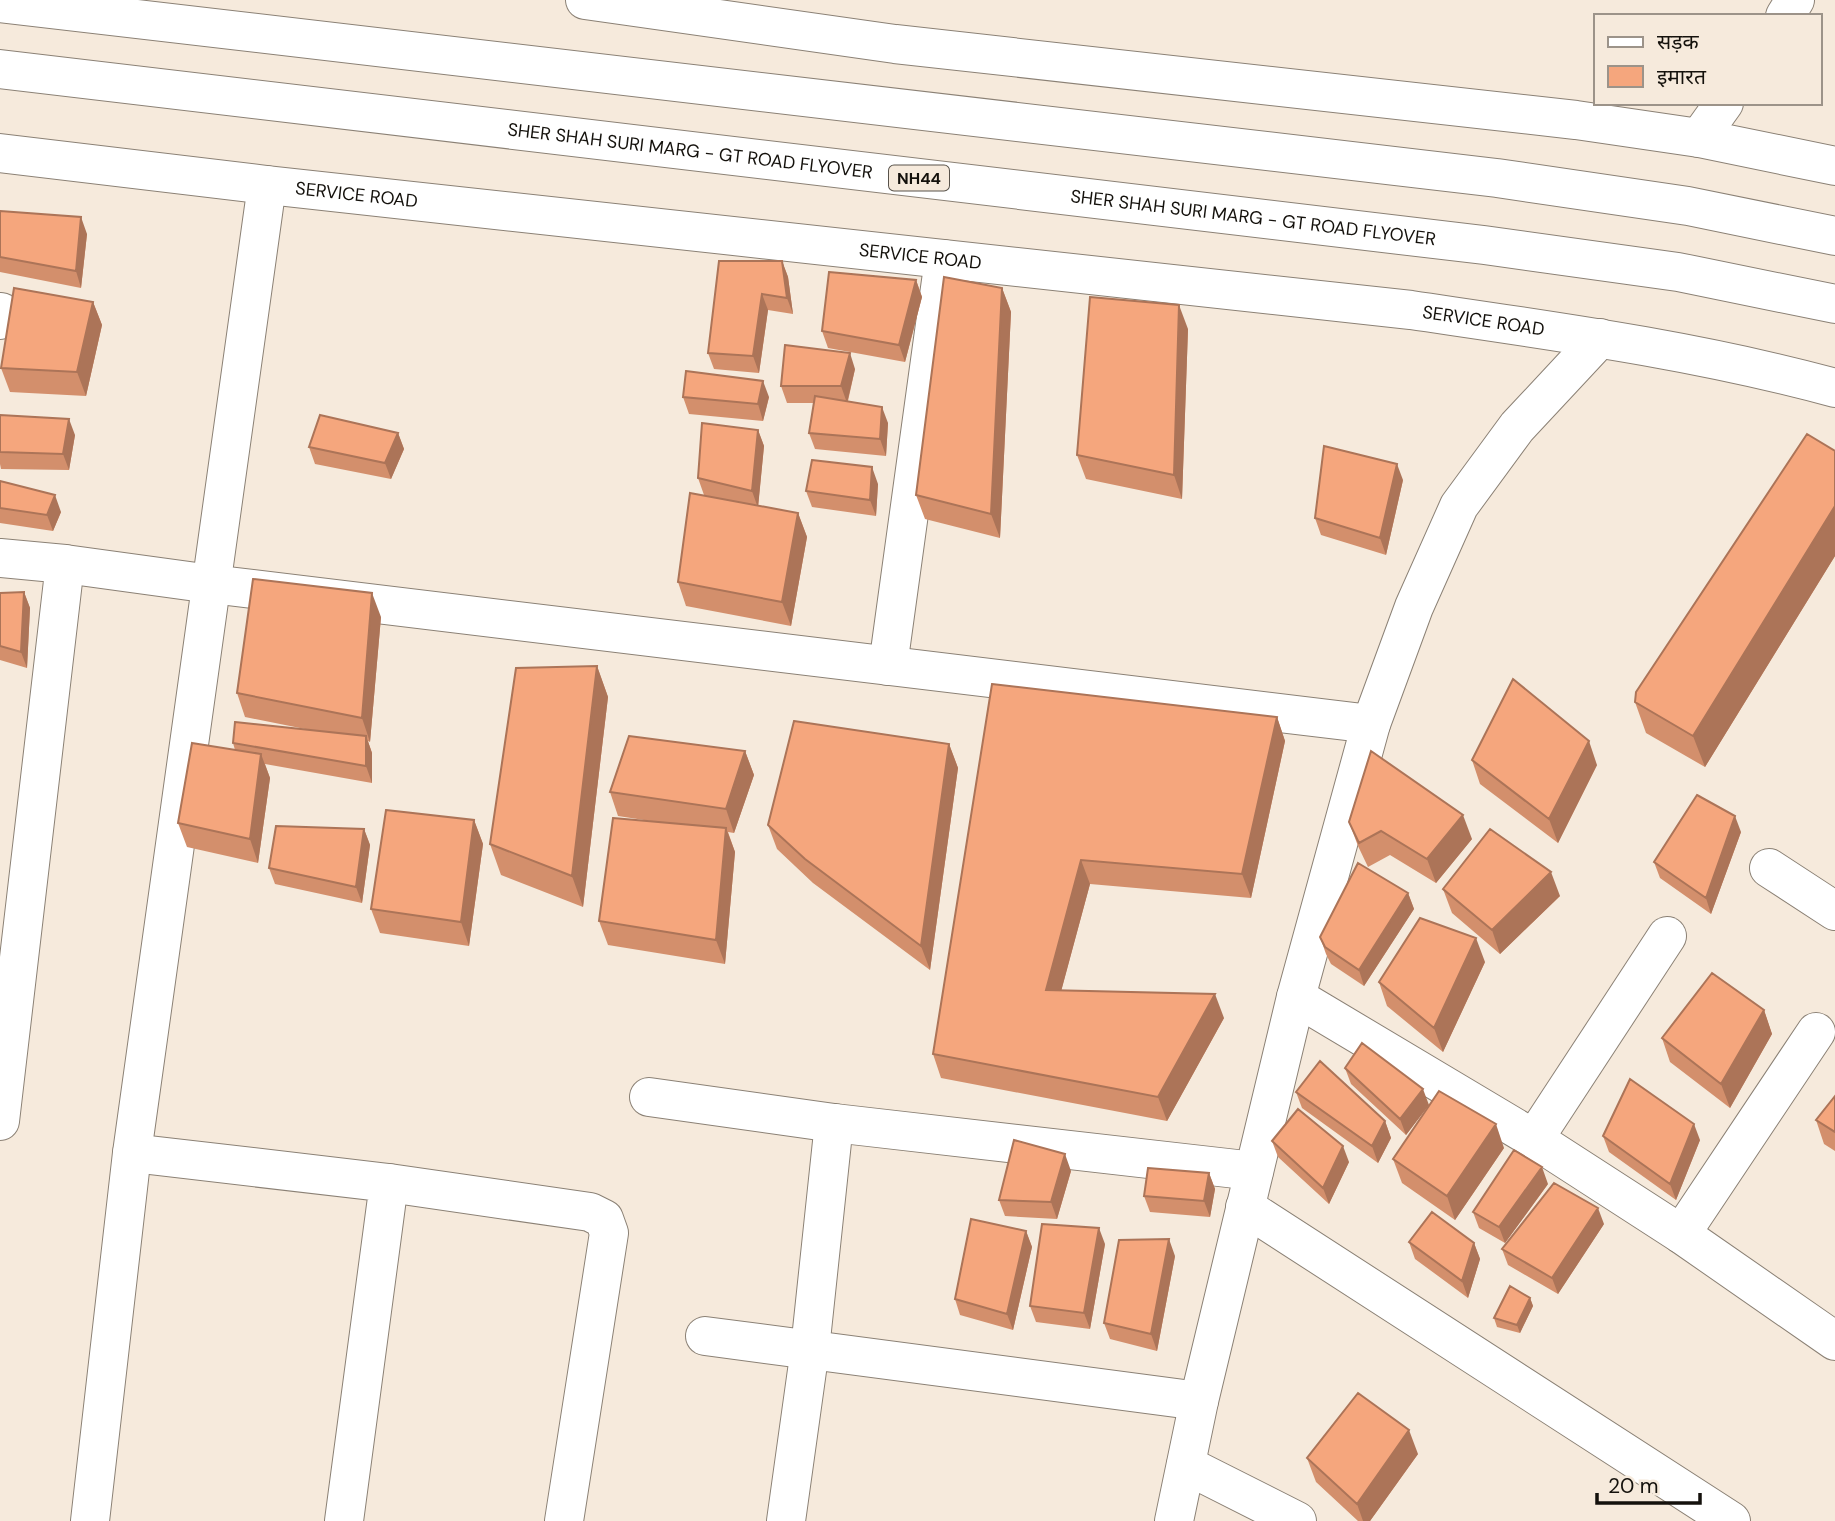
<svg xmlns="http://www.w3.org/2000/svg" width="1835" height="1521" viewBox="0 0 1835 1521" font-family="'DM Sans','Noto Sans Devanagari',sans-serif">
	<rect width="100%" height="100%" fill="#f6eadc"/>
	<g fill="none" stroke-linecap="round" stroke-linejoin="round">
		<defs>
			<g id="minor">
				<path d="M 585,0 L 895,44 L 1576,120 L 1699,138 L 1835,166"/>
				<path d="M 1785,16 L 1795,0"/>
				<path d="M 1699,138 L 1724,103"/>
				<path id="s1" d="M 0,153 L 267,185 L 1411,310 C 1553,331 1696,350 1835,388"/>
				<path d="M 0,320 L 1,312"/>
				<path d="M 0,558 L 65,564 L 0,1121"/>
				<path d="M 65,564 L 211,584 L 1371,724"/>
				<path d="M 888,666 L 944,259"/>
				<path d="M 1769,868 L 1835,911"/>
				<path d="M 1296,997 L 1534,1139 L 1681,1234 L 1835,1341"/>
				<path d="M 649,1097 L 834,1123 L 1254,1171"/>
				<path d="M 1534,1139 L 1667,936"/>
				<path d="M 132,1153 L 389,1183 L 344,1521"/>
				<path d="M 389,1183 L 590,1212 L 604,1219 L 609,1233 L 564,1521"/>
				<path d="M 1245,1207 L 1731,1521"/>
				<path d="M 1681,1234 L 1816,1032"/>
				<path d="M 705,1336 L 1199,1401"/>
				<path d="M 1186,1465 L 1297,1521"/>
				<path d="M 90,1521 L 132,1153 L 267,185"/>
				<path d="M 786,1521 L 810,1349 L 834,1123"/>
				<path d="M 1174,1521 L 1199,1401 L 1296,997 L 1371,724 L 1414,607 L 1459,506 L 1517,427 L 1600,338"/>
			</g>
			<g id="highway">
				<path d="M 0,3 L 1497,178 L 1688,206 L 1835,236"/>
				<path id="s2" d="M 0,69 L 1484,245 L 1678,272 L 1835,304"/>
			</g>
		</defs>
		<use href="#minor" stroke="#8b8175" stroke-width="40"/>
		<use href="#highway" stroke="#8b8175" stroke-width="40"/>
		<use href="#minor" stroke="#fff" stroke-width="38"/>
		<use href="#highway" stroke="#fff" stroke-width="38"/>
	</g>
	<path fill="#d38f6c" d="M 0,211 L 87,234 L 81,288 L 0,272 Z
		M 782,261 L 788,277 L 793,314 L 768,310 L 759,373 L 714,369 L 708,353 Z
		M 916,280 L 922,297 L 905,362 L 828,348 L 822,331 Z
		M 1002,288 L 1011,312 L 1000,538 L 925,519 L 916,495 Z
		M 93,302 L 102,325 L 86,396 L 10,392 L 1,368 Z
		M 1188,329 L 1182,499 L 1086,479 L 1077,455 Z
		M 855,369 L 848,401 L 888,423 L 886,456 L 815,449 L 809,433 L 814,403 L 787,403 L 781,386 Z
		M 683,397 L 769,397 L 763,421 L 689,414 Z
		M 0,415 L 75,435 L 69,470 L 1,469 L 0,464 Z
		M 758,430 L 764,446 L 758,506 L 798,513 L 807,537 L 791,626 L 686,606 L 678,582 L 716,498 L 704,495 L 698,478 Z
		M 398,433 L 404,449 L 391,479 L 315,464 L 309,447 Z
		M 1835,451 L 1835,556 L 1705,767 L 1646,733 L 1635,702 Z
		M 1403,480 L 1386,555 L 1321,535 L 1315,518 Z
		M 0,481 L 61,512 L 53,531 L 0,523 Z
		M 878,484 L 876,516 L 812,507 L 806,491 Z
		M 24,592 L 30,608 L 27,668 L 0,660 L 0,593 Z
		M 381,617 L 370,742 L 368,741 L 372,753 L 372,783 L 265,764 L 270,778 L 258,863 L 187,847 L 178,823 L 235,750 L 233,743 L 315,731 L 245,717 L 237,693 Z
		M 597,666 L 608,697 L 583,907 L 501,875 L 490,844 Z
		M 992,684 L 1277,717 L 1285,741 L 1251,898 L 1090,884 L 1061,991 L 1224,1018 L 1167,1121 L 941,1078 L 933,1054 Z
		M 949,744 L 958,768 L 930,970 L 813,883 L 777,849 L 768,825 Z
		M 745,751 L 754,775 L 734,833 L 728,832 L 735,852 L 725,964 L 608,945 L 599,921 L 657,822 L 618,816 L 610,792 Z
		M 1472,760 L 1597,765 L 1558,843 L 1480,784 Z
		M 474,820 L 483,844 L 469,946 L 380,933 L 371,909 Z
		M 1349,822 L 1472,839 L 1436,883 L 1390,855 L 1368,867 L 1358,846 Z
		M 364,829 L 370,845 L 362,903 L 275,884 L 269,868 Z
		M 1741,832 L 1711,914 L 1660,878 L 1654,862 Z
		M 1443,889 L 1560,896 L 1500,954 L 1452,913 Z
		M 1408,893 L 1414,909 L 1364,986 L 1331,964 L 1326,954 L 1320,937 Z
		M 1485,962 L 1443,1052 L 1387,1006 L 1379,982 Z
		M 1764,1010 L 1772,1034 L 1730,1108 L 1670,1062 L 1662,1038 Z
		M 1345,1068 L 1429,1105 L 1406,1135 L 1351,1084 Z
		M 1296,1092 L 1385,1121 L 1391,1138 L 1378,1163 L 1302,1108 Z
		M 1835,1096 L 1835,1151 L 1824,1144 L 1816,1120 Z
		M 1603,1136 L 1700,1140 L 1676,1200 L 1609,1152 Z
		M 1272,1141 L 1349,1162 L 1329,1204 L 1278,1157 Z
		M 1504,1148 L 1455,1220 L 1402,1183 L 1393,1159 Z
		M 1071,1171 L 1057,1219 L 1005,1216 L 999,1200 Z
		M 1209,1173 L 1215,1189 L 1210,1217 L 1150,1212 L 1144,1196 Z
		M 1548,1184 L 1505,1243 L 1479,1228 L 1473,1212 Z
		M 1604,1224 L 1558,1294 L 1508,1265 L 1502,1249 Z
		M 1026,1231 L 1032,1247 L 1013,1330 L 960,1315 L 955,1299 Z
		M 1409,1242 L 1474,1243 L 1480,1259 L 1468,1298 L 1415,1259 Z
		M 1105,1244 L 1090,1329 L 1036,1322 L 1030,1306 Z
		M 1175,1256 L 1157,1351 L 1110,1339 L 1104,1323 Z
		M 1530,1298 L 1533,1306 L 1520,1333 L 1497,1327 L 1494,1318 Z
		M 1418,1454 L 1370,1521 L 1358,1521 L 1316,1482 L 1307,1458 Z"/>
	<path fill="#ac7458" d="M 81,217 L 87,234 L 81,288 L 76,271 Z
		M 782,261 L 788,277 L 793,314 L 787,298 Z
		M 916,280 L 922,297 L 905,362 L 899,345 Z
		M 1002,288 L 1011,312 L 1000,538 L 991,514 Z
		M 762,294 L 768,310 L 759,373 L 753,356 Z
		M 93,302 L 102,325 L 86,396 L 77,372 Z
		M 1179,305 L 1188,329 L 1182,499 L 1174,475 Z
		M 850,353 L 855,369 L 847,403 L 841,386 Z
		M 763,381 L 769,397 L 763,421 L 758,404 Z
		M 882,407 L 888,423 L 886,456 L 880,439 Z
		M 69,419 L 75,435 L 69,470 L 63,454 Z
		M 758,430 L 764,446 L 758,508 L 752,491 Z
		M 398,433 L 404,449 L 391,479 L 385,463 Z
		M 1397,464 L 1403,480 L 1386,555 L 1380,538 Z
		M 872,467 L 878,484 L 876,516 L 870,500 Z
		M 55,495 L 61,512 L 53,531 L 47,515 Z
		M 1835,506 L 1835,556 L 1705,767 L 1693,736 Z
		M 798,513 L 807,537 L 791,626 L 782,602 Z
		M 24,592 L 30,608 L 27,668 L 21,652 Z
		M 372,593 L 381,617 L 370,742 L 362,718 Z
		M 597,666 L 608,697 L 583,907 L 572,876 Z
		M 1277,717 L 1285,741 L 1251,898 L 1242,874 Z
		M 366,736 L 372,753 L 372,783 L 366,766 Z
		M 1589,741 L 1597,765 L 1558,843 L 1549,819 Z
		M 949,744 L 958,768 L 930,970 L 921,946 Z
		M 745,751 L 754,775 L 734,833 L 726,809 Z
		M 261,754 L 270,778 L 258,863 L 250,839 Z
		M 1463,815 L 1472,839 L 1436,883 L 1427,859 Z
		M 1735,816 L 1741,832 L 1711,914 L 1706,898 Z
		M 474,820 L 483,844 L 469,946 L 461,922 Z
		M 726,828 L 735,852 L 725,964 L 716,940 Z
		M 364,829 L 370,845 L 362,903 L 356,887 Z
		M 1081,860 L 1090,884 L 1055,1014 L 1046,990 Z
		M 1551,872 L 1560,896 L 1500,954 L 1492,930 Z
		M 1408,893 L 1414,909 L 1364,986 L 1359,970 Z
		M 1476,938 L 1485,962 L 1443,1052 L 1434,1028 Z
		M 1215,994 L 1224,1018 L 1167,1121 L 1158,1097 Z
		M 1764,1010 L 1772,1034 L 1730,1108 L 1721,1084 Z
		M 1423,1089 L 1429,1105 L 1406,1135 L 1400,1119 Z
		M 1385,1121 L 1391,1138 L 1378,1163 L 1372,1146 Z
		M 1496,1124 L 1504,1148 L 1455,1220 L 1447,1196 Z
		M 1694,1124 L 1700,1140 L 1676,1200 L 1670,1184 Z
		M 1343,1146 L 1349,1162 L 1329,1204 L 1323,1188 Z
		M 1065,1154 L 1071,1171 L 1057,1219 L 1051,1202 Z
		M 1542,1167 L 1548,1184 L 1505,1243 L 1499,1227 Z
		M 1209,1173 L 1215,1189 L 1210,1217 L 1204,1201 Z
		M 1598,1208 L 1604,1224 L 1558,1294 L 1552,1278 Z
		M 1099,1228 L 1105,1244 L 1090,1329 L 1084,1313 Z
		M 1026,1231 L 1032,1247 L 1013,1330 L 1007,1314 Z
		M 1169,1239 L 1175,1256 L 1157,1351 L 1151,1334 Z
		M 1474,1243 L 1480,1259 L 1468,1298 L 1462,1281 Z
		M 1530,1298 L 1533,1306 L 1520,1333 L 1517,1325 Z
		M 1409,1430 L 1418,1454 L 1370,1521 L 1363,1521 L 1357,1504 Z"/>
	<path fill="#f5a67d" stroke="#ac7458" stroke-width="2" d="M 0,211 L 81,217 L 76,271 L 0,257 Z
		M 719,261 L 782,261 L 787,298 L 762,294 L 753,356 L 708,353 Z
		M 829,272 L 916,280 L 899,345 L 822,331 Z
		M 944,277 L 1002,288 L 991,514 L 916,495 Z
		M 14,288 L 93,302 L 77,372 L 1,368 Z
		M 1090,297 L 1179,305 L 1174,475 L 1077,455 Z
		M 785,345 L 850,353 L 841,386 L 781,386 Z
		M 686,371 L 763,381 L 758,404 L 683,397 Z
		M 815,396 L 882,407 L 880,439 L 809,433 Z
		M 0,415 L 69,419 L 63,454 L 0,452 Z
		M 320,415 L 398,433 L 385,463 L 309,447 Z
		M 702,423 L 758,430 L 752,491 L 698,478 Z
		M 1807,434 L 1835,451 L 1835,506 L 1693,736 L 1635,702 L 1636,692 Z
		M 1324,446 L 1397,464 L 1380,538 L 1315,518 Z
		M 812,460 L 872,467 L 870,500 L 806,491 Z
		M 0,481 L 55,495 L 47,515 L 0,508 Z
		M 690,493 L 798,513 L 782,602 L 678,582 Z
		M 253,579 L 372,593 L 362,718 L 237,693 Z
		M 24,592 L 21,652 L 0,646 L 0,593 Z
		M 597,666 L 572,876 L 490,844 L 516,668 Z
		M 1513,679 L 1589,741 L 1549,819 L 1472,760 Z
		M 992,684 L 1277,717 L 1242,874 L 1081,860 L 1046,990 L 1215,994 L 1158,1097 L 933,1054 Z
		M 794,721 L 949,744 L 921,946 L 805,859 L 768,825 Z
		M 235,722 L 366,736 L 366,766 L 233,743 Z
		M 629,736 L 745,751 L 726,809 L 610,792 Z
		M 192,743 L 261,754 L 250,839 L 178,823 Z
		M 1371,751 L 1463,815 L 1427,859 L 1381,831 L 1359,843 L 1349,822 Z
		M 1697,795 L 1735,816 L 1706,898 L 1654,862 Z
		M 386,810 L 474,820 L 461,922 L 371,909 Z
		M 613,818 L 726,828 L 716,940 L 599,921 Z
		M 276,826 L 364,829 L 356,887 L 269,868 Z
		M 1490,829 L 1551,872 L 1492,930 L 1443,889 Z
		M 1358,863 L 1408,893 L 1359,970 L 1325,947 L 1320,937 Z
		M 1420,918 L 1476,938 L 1434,1028 L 1379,982 Z
		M 1712,973 L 1764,1010 L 1721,1084 L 1662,1038 Z
		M 1362,1043 L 1423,1089 L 1400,1119 L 1345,1068 Z
		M 1320,1061 L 1385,1121 L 1372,1146 L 1296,1092 Z
		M 1630,1079 L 1694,1124 L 1670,1184 L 1603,1136 Z
		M 1439,1091 L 1496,1124 L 1447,1196 L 1393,1159 Z
		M 1835,1096 L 1835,1132 L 1816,1120 Z
		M 1298,1109 L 1343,1146 L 1323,1188 L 1272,1141 Z
		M 1014,1140 L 1065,1154 L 1051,1202 L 999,1200 Z
		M 1514,1150 L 1542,1167 L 1499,1227 L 1473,1212 Z
		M 1148,1168 L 1209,1173 L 1204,1201 L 1144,1196 Z
		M 1554,1183 L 1598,1208 L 1552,1278 L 1502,1249 Z
		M 1432,1212 L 1474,1243 L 1462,1281 L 1409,1242 Z
		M 971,1219 L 1026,1231 L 1007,1314 L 955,1299 Z
		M 1042,1224 L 1099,1228 L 1084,1313 L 1030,1306 Z
		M 1169,1239 L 1151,1334 L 1104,1323 L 1119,1240 Z
		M 1510,1286 L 1530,1298 L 1517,1325 L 1494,1318 Z
		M 1358,1393 L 1409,1430 L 1357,1504 L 1307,1458 Z"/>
	<g text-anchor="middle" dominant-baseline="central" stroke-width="7" stroke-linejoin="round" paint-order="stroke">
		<rect fill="#f6eadc" stroke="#58524a" stroke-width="2" x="889" y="165.5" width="60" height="25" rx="5"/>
		<g font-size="16" font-weight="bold" fill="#14110c">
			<text x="919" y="178">NH44</text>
		</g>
		<g font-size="18" fill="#14110c" stroke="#f6eadc">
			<text stroke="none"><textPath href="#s2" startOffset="695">SHER SHAH SURI MARG - GT ROAD FLYOVER</textPath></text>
			<text stroke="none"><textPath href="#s1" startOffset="359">SERVICE ROAD</textPath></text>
			<text stroke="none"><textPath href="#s2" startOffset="1262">SHER SHAH SURI MARG - GT ROAD FLYOVER</textPath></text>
			<text stroke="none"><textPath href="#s1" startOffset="926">SERVICE ROAD</textPath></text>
			<text stroke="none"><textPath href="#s1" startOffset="1493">SERVICE ROAD</textPath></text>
		</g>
	</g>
	<rect x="1594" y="14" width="228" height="91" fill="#f6eadc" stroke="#9c9389" stroke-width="2"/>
	<rect x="1608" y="37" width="35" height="10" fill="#ffffff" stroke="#9c9389" stroke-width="2"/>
	<text x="1657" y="49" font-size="21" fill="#14110c">सड़क</text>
	<rect x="1608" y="66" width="35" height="21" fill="#f5a67d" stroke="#9c9389" stroke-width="2"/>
	<text x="1657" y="84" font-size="21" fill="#14110c">इमारत</text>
	<path d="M1597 1493v10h103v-10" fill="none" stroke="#14110c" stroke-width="3.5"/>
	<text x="1608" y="1493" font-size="21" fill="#14110c" stroke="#f6eadc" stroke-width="5" paint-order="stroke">20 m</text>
</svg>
